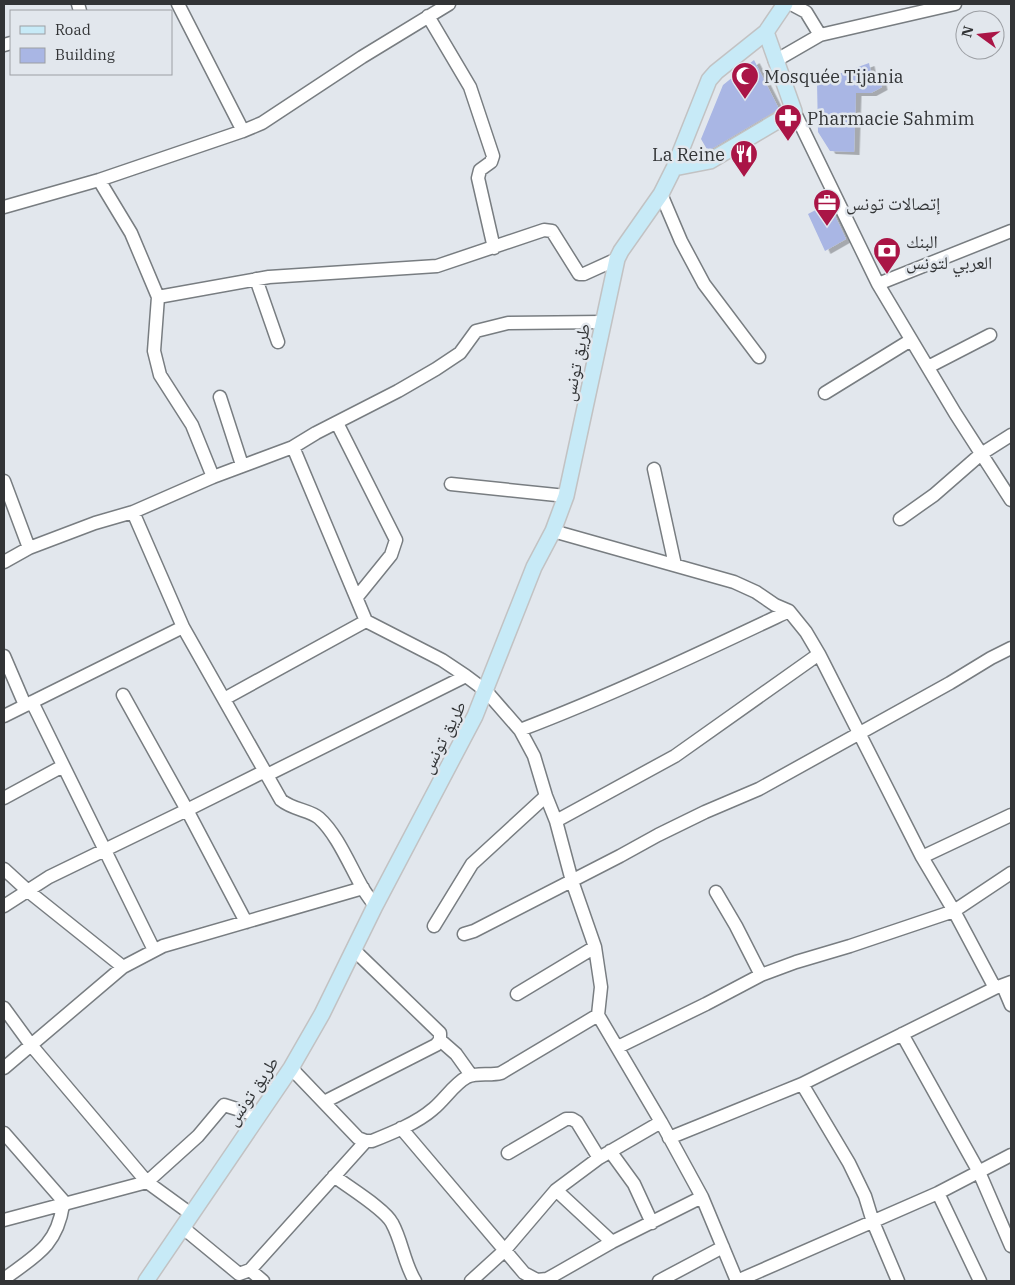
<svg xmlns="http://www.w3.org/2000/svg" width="1015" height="1285" viewBox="0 0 1015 1285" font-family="'IBM Plex Serif','Noto Naskh Arabic',serif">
	<defs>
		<filter id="shadow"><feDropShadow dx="5.5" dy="3" stdDeviation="0" flood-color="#0004"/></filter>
	</defs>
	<rect width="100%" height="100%" fill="#e2e7ed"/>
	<path fill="#a9b6e4" filter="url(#shadow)" d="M 754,60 L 779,109 L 708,151 L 701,139 L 723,85 Z
		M 869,63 L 872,77 L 880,76 L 882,87 L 871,93 L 856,93 L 854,152 L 830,151 L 818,132 L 817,82 Z
		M 829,203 L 846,239 L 825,251 L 808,214 Z"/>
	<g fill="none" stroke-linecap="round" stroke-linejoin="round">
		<defs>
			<path id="minor" d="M 78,4 L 80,11
				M 178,4 L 243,131
				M 791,4 L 806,12 L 820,35
				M 428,16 L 470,87 L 493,156 L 491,162 L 480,170 L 478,178 L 494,248
				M 4,45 L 11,43
				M 775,61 L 820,35 L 955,4
				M 794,111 L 878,284 L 955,413 L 1011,500
				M 99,180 L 131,233 L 158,297 L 269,277 L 437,266 L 544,230 L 552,231 L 579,274 L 584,274 L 617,259
				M 661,194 L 681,241 L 704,284 L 759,357
				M 4,207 L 99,180 L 243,131 L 262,123 L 362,57 L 449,4
				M 256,279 L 278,342
				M 878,284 L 1011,231
				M 158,297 L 154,351 L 160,375 L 192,425 L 213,477
				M 928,367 L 990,335
				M 825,393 L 911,340
				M 220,397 L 242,465
				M 337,423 L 396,540 L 391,555 L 357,597
				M 293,447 L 366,621 L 442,660 L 466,676 L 486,691 L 520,730 L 534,756 L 546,796 L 556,821 L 572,881 L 595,947 L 601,987 L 598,1015 L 661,1122 L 702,1197 L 737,1281
				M 654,469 L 675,565
				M 4,481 L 29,548
				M 451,484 L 566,496
				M 133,512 L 183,627 L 281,800 C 293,810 310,810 319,818 C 337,834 350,866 362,887 C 366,894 371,900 375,906
				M 900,519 L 934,495 L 981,454 L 1011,435
				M 553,531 L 734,582 L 756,592 L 775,605 L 789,611 L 806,632 L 819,654 L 922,857 L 954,911 L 995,988
				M 4,562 L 29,548 L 95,523 L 133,512 L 213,477 L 293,447 L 316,433 L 398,391 L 436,369 L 460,353 L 476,331 L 508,323 L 604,322
				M 4,656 L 25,705
				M 123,695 L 187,810 L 246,922
				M 224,699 L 366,621
				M 32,702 L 154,950
				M 4,716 L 183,627
				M 520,730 C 612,695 700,653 789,611
				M 267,775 L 466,676
				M 4,798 L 63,766
				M 556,821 L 675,756 L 819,654
				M 922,857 L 1011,815
				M 4,869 L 28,891 L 123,967
				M 716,892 L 736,926 L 761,975
				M 4,906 L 49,877 L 187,810 L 265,771
				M 434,926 L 472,864 L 546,796
				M 464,934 L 474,931 L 620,856 L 658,835 L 705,812 L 759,789 L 950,683 L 991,658 L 1011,648
				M 1003,986 L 1011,1005
				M 517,994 L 595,947
				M 4,1008 L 31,1045 L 147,1182 L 198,1136 L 224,1105 L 259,1116
				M 902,1034 L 979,1172 L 1011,1246
				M 440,1040 L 456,1054 L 471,1075
				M 618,1047 L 706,1004 L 761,975 L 796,962 L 850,946 L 954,911 L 1011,873
				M 4,1068 L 123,967 L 163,946 L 363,888
				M 291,1068 L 358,1138 L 366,1141 L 372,1141 C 392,1133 417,1123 433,1109 C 445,1099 454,1084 467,1077 C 477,1072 490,1076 501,1073 L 598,1015
				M 802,1084 L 849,1163 L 865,1196 L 873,1222 L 898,1281
				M 324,1102 L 436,1045 L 440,1040 L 440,1033 L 354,950
				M 401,1128 L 524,1273 L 537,1280 L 547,1279 L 556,1274 L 612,1242 L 702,1197
				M 4,1133 L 66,1204
				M 669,1138 L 802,1084 L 995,988 L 1011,982
				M 610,1151 L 634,1184 L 652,1223
				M 508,1153 L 566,1119 L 572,1119 L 577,1122 L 599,1158
				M 334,1176 C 348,1187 385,1209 392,1223 C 402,1241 404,1263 415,1281
				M 556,1190 L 612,1242
				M 938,1193 L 980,1281
				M 4,1220 L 147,1182 L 191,1214
				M 182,1227 L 239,1274 L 250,1270 L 366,1141
				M 250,1270 L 263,1281
				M 4,1279 C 35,1256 57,1246 63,1205
				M 471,1281 L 504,1251 L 556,1190 L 599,1158 L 661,1122
				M 659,1281 L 723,1247
				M 737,1281 L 938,1193 L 1011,1155"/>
			<path id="major" d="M 674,168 L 710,161 L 794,111 L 766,32
				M 146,1281 L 291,1068 L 322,1014 L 375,906 L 475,716 L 519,605 L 534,567 L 553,531 L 566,496 L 617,259 L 621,251 L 661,194 L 674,168 L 709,80 L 716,72 L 766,32 L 785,4"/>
		</defs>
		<use href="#minor" stroke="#787d81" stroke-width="15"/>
		<use href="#major" stroke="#c2c2c3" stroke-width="18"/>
		<use href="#minor" stroke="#fff" stroke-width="12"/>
		<use href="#major" stroke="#c7eaf7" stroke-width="15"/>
	</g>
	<defs>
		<symbol id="mosque-pin" viewBox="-11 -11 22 30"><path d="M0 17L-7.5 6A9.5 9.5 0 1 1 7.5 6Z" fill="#aa1546" stroke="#e2e7ed"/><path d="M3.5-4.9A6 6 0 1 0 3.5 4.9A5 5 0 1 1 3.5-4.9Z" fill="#fff"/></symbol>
		<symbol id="pharmacy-pin" viewBox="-11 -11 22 30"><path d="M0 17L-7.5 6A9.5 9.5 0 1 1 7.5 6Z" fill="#aa1546" stroke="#e2e7ed"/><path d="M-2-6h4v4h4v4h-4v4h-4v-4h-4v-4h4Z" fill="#fff"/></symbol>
		<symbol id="restaurant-pin" viewBox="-11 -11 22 30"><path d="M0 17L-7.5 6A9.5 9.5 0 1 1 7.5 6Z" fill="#aa1546" stroke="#e2e7ed"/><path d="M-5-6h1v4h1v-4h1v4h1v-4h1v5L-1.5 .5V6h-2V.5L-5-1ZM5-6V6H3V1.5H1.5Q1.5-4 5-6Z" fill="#fff"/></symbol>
		<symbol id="office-pin" viewBox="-11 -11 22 30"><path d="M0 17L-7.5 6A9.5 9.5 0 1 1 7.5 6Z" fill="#aa1546" stroke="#e2e7ed"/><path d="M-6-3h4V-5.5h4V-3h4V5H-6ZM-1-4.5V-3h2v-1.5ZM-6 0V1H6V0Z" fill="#fff"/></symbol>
		<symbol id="bank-pin" viewBox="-11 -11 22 30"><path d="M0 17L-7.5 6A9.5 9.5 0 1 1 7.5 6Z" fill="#aa1546" stroke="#e2e7ed"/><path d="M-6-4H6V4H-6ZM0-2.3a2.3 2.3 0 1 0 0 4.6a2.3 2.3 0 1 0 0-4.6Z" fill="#fff"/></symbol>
	</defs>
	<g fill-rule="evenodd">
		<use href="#mosque-pin" x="729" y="60" width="32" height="43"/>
		<use href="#pharmacy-pin" x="772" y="102" width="32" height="43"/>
		<use href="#restaurant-pin" x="728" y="138" width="32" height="43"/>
		<use href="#office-pin" x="811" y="187" width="32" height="43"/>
		<use href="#bank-pin" x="871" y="235" width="32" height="43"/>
	</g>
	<g text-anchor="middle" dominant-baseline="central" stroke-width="5" stroke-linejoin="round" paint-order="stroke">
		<g font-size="18" fill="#323436" stroke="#e2e7ed" text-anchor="start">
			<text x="764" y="76">Mosquée Tijania</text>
			<text x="807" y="118">Pharmacie Sahmim</text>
			<text x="725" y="154" text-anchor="end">La Reine</text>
			<text x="846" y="203">إتصالات تونس</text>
			<text x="906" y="241">البنك<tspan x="906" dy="21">العربي لتونس</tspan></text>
		</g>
		<g font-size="18" fill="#323436" stroke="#e2e7ed">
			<text transform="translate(576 362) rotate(-78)">طريق تونس</text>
			<text transform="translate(443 737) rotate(-63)">طريق تونس</text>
			<text transform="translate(252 1091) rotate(-56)">طريق تونس</text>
		</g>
	</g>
	<rect width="1015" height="1285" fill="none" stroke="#323436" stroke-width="10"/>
	<rect x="10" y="10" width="162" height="65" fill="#e2e7ed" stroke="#9c9fa4"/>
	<rect x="20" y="26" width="25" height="8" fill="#c7eaf7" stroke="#9c9fa4"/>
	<text x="55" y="35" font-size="15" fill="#323436">Road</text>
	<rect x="20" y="48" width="25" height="15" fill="#a9b6e4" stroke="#9c9fa4"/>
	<text x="55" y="60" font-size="15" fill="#323436">Building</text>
	<g transform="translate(980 35) rotate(285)"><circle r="24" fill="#e2e7ed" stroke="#9c9fa4"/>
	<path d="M0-4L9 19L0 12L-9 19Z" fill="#aa1546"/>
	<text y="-8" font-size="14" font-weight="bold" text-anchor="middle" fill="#323436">N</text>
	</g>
</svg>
